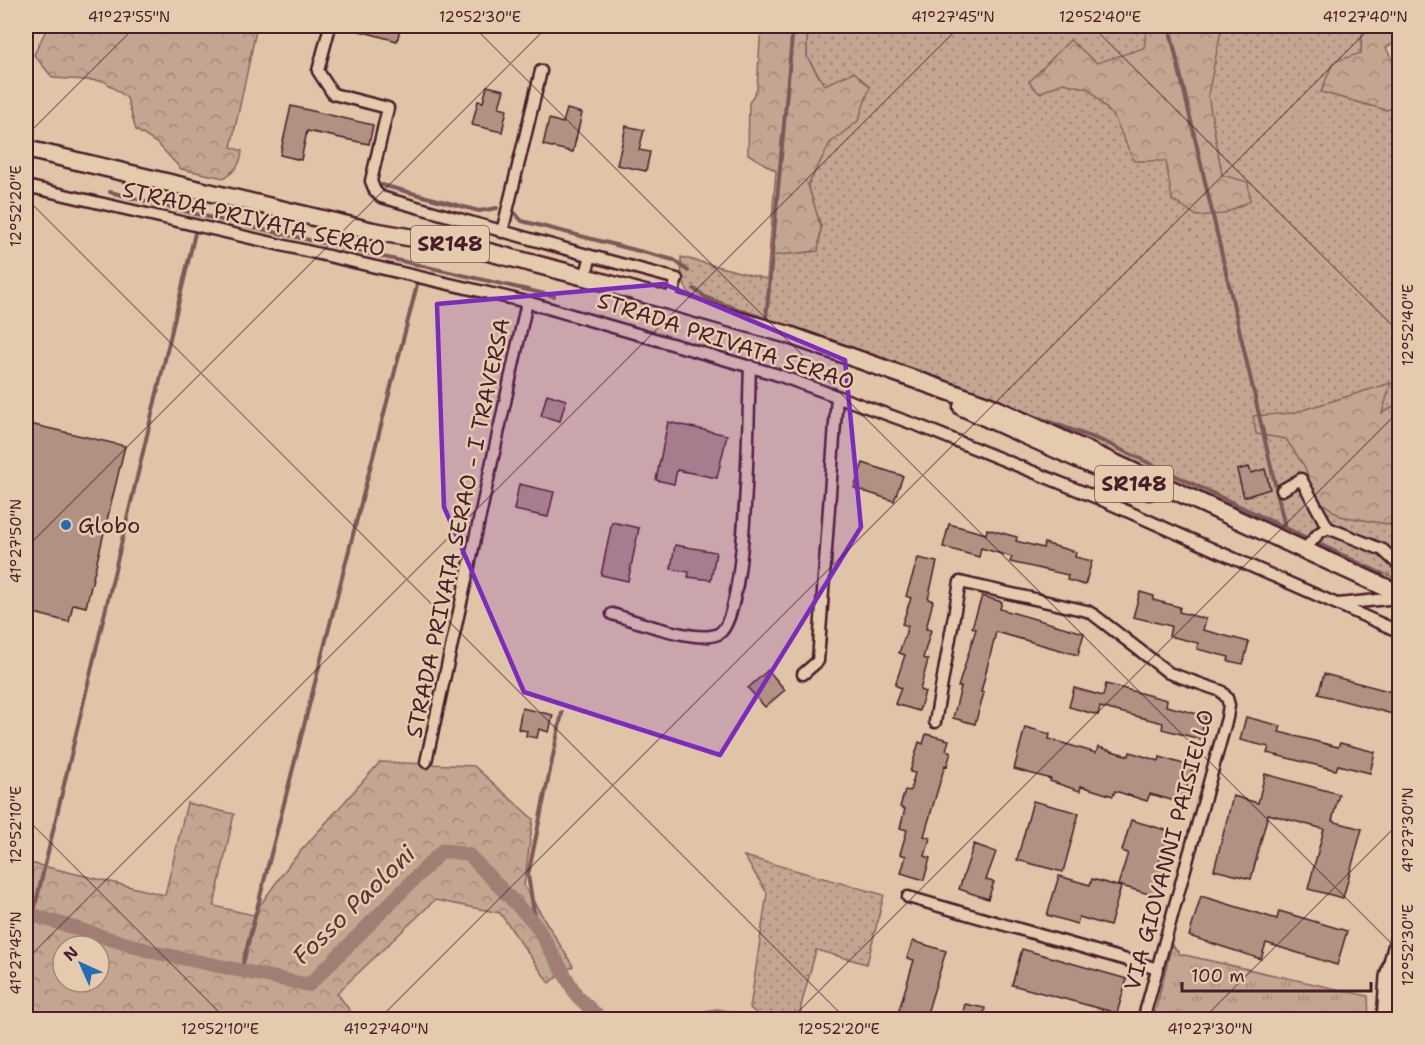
<svg xmlns="http://www.w3.org/2000/svg" width="1425" height="1045" viewBox="0 0 1425 1045" font-family="'Shantell Sans',sans-serif">
	<defs>
		<pattern id="grass-dots" width="8" height="8" patternUnits="userSpaceOnUse" patternTransform="scale(1.5)"><rect width="8" height="8" fill="#c3a691"/><path d="M2 2h.1M6 6h.1" fill="none" stroke="#a08777" stroke-width="1.8" stroke-linecap="round"/></pattern>
		<pattern id="forest-crowns" width="20" height="18" patternUnits="userSpaceOnUse" patternTransform="scale(1.5)"><rect width="20" height="18" fill="#c3a691"/><path d="M2 6a3 3 0 1 1 6 0M12 15a3 3 0 1 1 6 0" fill="none" stroke="#a08777"/></pattern>
		<pattern id="park-tufts" width="24" height="20" patternUnits="userSpaceOnUse" patternTransform="scale(1.5)"><rect width="24" height="20" fill="#c3a691"/><path d="M3 7l-1-3M5 7V3M7 7l1-3M15 17l-1-3M17 17v-4M19 17l1-3" fill="none" stroke="#a08777"/></pattern>
	</defs>
	<rect width="100%" height="100%" fill="#dfc4a8"/>
	<filter id="ink" filterUnits="userSpaceOnUse"><feTurbulence type="fractalNoise" baseFrequency=".0167" numOctaves="2"/><feDisplacementMap in="SourceGraphic" scale="12" xChannelSelector="R" yChannelSelector="G"/><feConvolveMatrix kernelMatrix="1 2 1 2 8 2 1 2 1" color-interpolation-filters="sRGB"/></filter>
	<g filter="url(#ink)">
		<path fill="url(#grass-dots)" stroke="#86625e" stroke-width="1.5" d="M 807,26 L 1375,26 L 1362,32 L 1361,53 L 1321,92 L 1386,110 L 1399,106 L 1399,580 L 1068,432 L 835,342 L 691,295 C 681,284 681,271 681,257 L 767,279 L 769,256 L 818,251 L 821,227 L 808,185 L 830,143 L 858,120 L 824,85 L 807,57 Z
			M 744,856 L 884,895 L 867,964 L 816,950 L 801,1006 L 800,1019 L 762,1019 L 750,1008 L 767,893 Z"/>
		<path fill="url(#forest-crowns)" stroke="#86625e" stroke-width="1.5" fill-rule="evenodd" d="M 48,26 L 257,26 L 231,147 L 242,151 C 241,164 235,171 224,178 L 181,169 L 158,144 L 136,130 L 127,98 L 104,81 L 53,78 L 34,55 Z
			M 761,26 L 807,26 L 807,57 L 824,85 L 854,72 L 870,87 L 858,121 L 830,143 L 808,185 L 821,227 L 818,251 L 769,256 L 776,171 L 748,154 L 749,103 L 757,89 Z
			M 1147,26 L 1186,26 L 1189,30 L 1200,26 L 1222,26 L 1208,95 L 1222,175 L 1248,182 L 1250,201 L 1223,214 L 1197,216 L 1172,200 L 1166,161 L 1134,161 L 1114,117 L 1089,89 L 1063,83 L 1039,93 L 1029,82 L 1070,40 L 1097,63 L 1144,48 Z
			M 1375,26 L 1399,26 L 1399,39 L 1386,48 L 1397,68 L 1399,69 L 1399,106 L 1386,110 L 1321,92 L 1333,62 L 1361,53 L 1362,32 Z
			M 1391,383 L 1382,413 L 1399,404 L 1399,526 L 1340,516 L 1315,497 L 1305,467 L 1286,439 L 1256,434 L 1253,416 L 1293,413 Z
			M 380,762 L 474,766 L 533,819 L 524,886 L 573,966 L 549,983 L 500,913 L 435,900 L 337,993 L 356,1019 L 26,1020 L 26,862 L 165,895 L 187,803 L 234,814 L 214,906 L 253,915 L 291,862 ZM 63,946 L 99,946 L 99,982 L 63,982 Z"/>
		<path fill="url(#park-tufts)" stroke="#86625e" stroke-width="1.5" d="M 1172,945 L 1180,954 L 1368,996 L 1369,1019 L 1153,1019 Z"/>
		<g fill="none" stroke-linecap="round" stroke-linejoin="round">
			<path stroke="#7e5856" stroke-width="4" d="M 1169,26 L 1285,527
				M 382,185 L 479,211 L 497,208
				M 110,192 L 200,215 L 554,296
				M 514,212 L 522,221 L 674,260 L 688,271
				M 694,289 L 707,298 L 770,321
				M 766,320 L 793,26
				M 1025,413 L 1105,442 L 1382,574
				M 33,915 L 195,233
				M 536,925 L 528,875 L 562,713
				M 241,971 L 417,285"/>
			<path stroke="#a07e73" stroke-width="14" d="M 26,913 L 153,952 L 309,985 L 443,850 L 469,855 L 536,925 L 577,996 L 602,1020
				M 690,1020 L 718,1015 L 743,1020"/>
		</g>
		<path fill="#b19181" stroke="#4a1f2b" stroke-width="1.5" d="M 352,26 L 401,26 L 397,41 L 352,29 Z
			M 487,86 L 504,90 L 499,107 L 507,109 L 502,132 L 472,125 L 478,101 L 483,102 Z
			M 291,106 L 373,125 L 369,144 L 307,131 L 301,160 L 280,155 Z
			M 567,109 L 582,113 L 573,152 L 543,145 L 549,119 L 563,123 Z
			M 626,126 L 644,130 L 639,150 L 650,152 L 646,171 L 617,165 Z
			M 547,394 L 566,400 L 560,421 L 541,416 Z
			M 668,422 L 727,435 L 717,478 L 677,470 L 674,484 L 656,480 Z
			M 26,423 L 125,446 L 86,607 L 73,604 L 69,622 L 26,611 Z
			M 863,463 L 903,476 L 894,501 L 854,488 Z
			M 1249,467 L 1251,473 L 1265,469 L 1270,489 L 1244,497 L 1237,470 Z
			M 519,484 L 554,492 L 548,517 L 514,510 Z
			M 612,522 L 639,528 L 628,581 L 601,575 Z
			M 949,524 L 986,534 L 987,529 L 1017,537 L 1016,541 L 1043,548 L 1044,543 L 1076,552 L 1075,557 L 1092,561 L 1085,585 L 1067,580 L 1068,575 L 1010,562 L 1012,557 L 981,548 L 979,557 L 943,547 Z
			M 675,545 L 716,552 L 711,580 L 688,577 L 689,572 L 671,569 Z
			M 918,558 L 937,562 L 928,599 L 933,601 L 926,629 L 931,630 L 923,658 L 928,660 L 920,690 L 925,692 L 919,711 L 895,704 L 901,688 L 895,685 L 905,655 L 899,653 L 908,626 L 902,624 L 911,598 L 906,596 Z
			M 1140,592 L 1154,596 L 1153,600 L 1180,607 L 1179,612 L 1206,619 L 1203,630 L 1249,642 L 1243,664 L 1228,661 L 1229,657 L 1197,649 L 1198,643 L 1169,636 L 1171,626 L 1133,617 Z
			M 982,596 L 1002,602 L 1000,609 L 1084,633 L 1078,655 L 996,632 L 981,692 L 984,693 L 975,724 L 953,718 L 961,687 L 958,687 L 976,629 L 972,627 Z
			M 768,670 L 785,690 L 765,707 L 748,688 Z
			M 1324,674 L 1400,694 L 1400,716 L 1318,694 Z
			M 1106,684 L 1167,700 L 1166,706 L 1206,716 L 1200,739 L 1162,729 L 1163,723 L 1100,707 L 1098,715 L 1069,707 L 1074,688 L 1103,696 Z
			M 522,708 L 553,715 L 549,732 L 539,729 L 537,738 L 526,736 L 527,731 L 518,729 Z
			M 1246,717 L 1281,726 L 1279,732 L 1338,747 L 1340,743 L 1375,752 L 1370,773 L 1338,765 L 1336,770 L 1267,753 L 1269,747 L 1240,740 Z
			M 1025,727 L 1050,734 L 1049,739 L 1096,753 L 1098,747 L 1129,756 L 1130,752 L 1159,761 L 1160,757 L 1193,767 L 1182,803 L 1150,794 L 1147,801 L 1115,791 L 1113,796 L 1081,786 L 1080,791 L 1050,781 L 1051,779 L 1014,769 Z
			M 926,734 L 949,740 L 946,750 L 951,752 L 947,766 L 945,765 L 924,836 L 930,838 L 925,856 L 930,858 L 924,880 L 901,873 L 906,856 L 900,854 L 907,830 L 900,828 L 905,809 L 900,807 L 905,790 L 910,791 L 915,773 L 910,772 L 919,742 L 923,744 Z
			M 1265,774 L 1339,794 L 1332,821 L 1362,829 L 1343,898 L 1308,889 L 1324,829 L 1268,814 L 1251,879 L 1214,870 L 1233,796 L 1258,803 Z
			M 1033,801 L 1079,813 L 1063,872 L 1017,860 Z
			M 1131,820 L 1169,831 L 1159,863 L 1165,865 L 1156,896 L 1118,885 L 1128,853 L 1122,851 Z
			M 974,844 L 996,852 L 986,880 L 994,882 L 988,899 L 959,889 Z
			M 1059,876 L 1090,885 L 1092,879 L 1121,887 L 1110,926 L 1079,917 L 1077,924 L 1047,915 Z
			M 1201,896 L 1277,919 L 1279,911 L 1347,931 L 1337,965 L 1266,943 L 1261,959 L 1189,936 Z
			M 913,941 L 946,951 L 925,1020 L 896,1020 L 914,960 L 907,958 Z
			M 1022,949 L 1127,979 L 1117,1013 L 1012,985 Z
			M 965,1004 L 985,1008 L 983,1020 L 961,1020 Z"/>
		<g fill="none" stroke-linecap="round" stroke-linejoin="round">
			<defs>
				<path id="street" d="M 330,26 L 318,71 L 333,94 L 388,108 L 371,181 L 375,191 L 381,197 L 591,256
					M 26,186 L 527,302 L 775,374 L 922,427 L 1095,497 L 1400,632
					M 502,232 L 541,71
					M 585,277 L 591,256 L 677,279 L 670,300
					M 1282,490 L 1301,479 L 1328,528
					M 1304,550 L 1319,533 L 1328,528 L 1383,550 L 1400,566
					M 1338,604 L 1388,599
					M 612,614 C 636,621 697,644 718,634 C 749,619 748,405 750,366
					M 803,674 L 818,661 L 837,396
					M 935,722 L 960,582 L 1087,611 L 1094,615 L 1169,673 L 1221,691 L 1227,698 L 1229,705 L 1227,718 L 1143,1020
					M 426,762 L 527,302
					M 908,897 L 1158,969"/>
				<path id="secondary" d="M 1385,1020 L 1388,977 L 1400,933"/>
				<path id="primary" d="M 26,149 L 373,231 L 477,249 L 585,277 L 789,335 L 990,406 L 1400,594
					M 962,407 L 1149,491"/>
			</defs>
			<use href="#street" stroke="#4a1f2b" stroke-width="15"/>
			<use href="#secondary" stroke="#4a1f2b" stroke-width="20"/>
			<use href="#primary" stroke="#4a1f2b" stroke-width="21"/>
			<use href="#street" stroke="#e5cbad" stroke-width="10"/>
			<use href="#secondary" stroke="#e5cbad" stroke-width="15"/>
			<use href="#primary" stroke="#e5cbad" stroke-width="16"/>
		</g>
	</g>
	<path fill="#7b2cbf" fill-opacity="0.2" stroke="#7b2cbf" stroke-width="4.5" stroke-linejoin="round" d="M 664,284 L 845,360 L 861,527 L 720,755 L 524,692 L 444,507 L 437,304 Z"/>
	<path fill="none" stroke="#4a1f2b" stroke-width="1.5" stroke-opacity="0.45" d="M 473,26 L 1400,952M 1092,26 L 1400,333M 26,136 L 136,26M 26,198 L 847,1020M 26,548 L 548,26M 26,818 L 227,1020M 26,960 L 960,26M 378,1020 L 1372,26M 790,1020 L 1400,410M 1202,1020 L 1400,822"/>
	<circle fill="#1f6fb2" stroke="#e5cbad" stroke-width="2" cx="66" cy="525" r="6"/>
	<g text-anchor="middle" dominant-baseline="central" stroke-width="5" stroke-linejoin="round" paint-order="stroke">
		<g fill="#e5cbad" stroke="#785352" stroke-width="1.5">
			<rect x="411" y="226" width="78" height="36" rx="4.5"/>
			<rect x="1095" y="466" width="78" height="36" rx="4.5"/>
		</g>
		<g font-size="21" font-weight="bold" fill="#4a1f2b">
			<text x="450" y="244">SR148</text>
			<text x="1134" y="484">SR148</text>
		</g>
		<g font-size="22" fill="#4a1f2b" stroke="#e5cbad">
			<text transform="translate(254 219) rotate(13)">STRADA PRIVATA SERAO</text>
			<text transform="translate(726 341) rotate(18)">STRADA PRIVATA SERAO</text>
			<text transform="translate(458 528) rotate(-78)">STRADA PRIVATA SERAO - I TRAVERSA</text>
			<text transform="translate(1169 850) rotate(-75)">VIA GIOVANNI PAISIELLO</text>
		</g>
		<g font-size="22" fill="#4a1f2b" stroke="#e5cbad" text-anchor="start">
			<text x="78" y="525">Globo</text>
		</g>
		<g font-size="24" font-style="italic" fill="#5b3239" stroke="#e5cbad">
			<text transform="translate(354 905) rotate(-44)">Fosso Paoloni</text>
		</g>
	</g>
	<rect width="1425" height="1045" fill="none" stroke="#e5cbad" stroke-width="66"/>
	<g transform="translate(81 964) rotate(315)"><circle r="28" fill="#e5cbad" stroke="#a78679" stroke-width="1.5"/>
	<path d="M0-4.5L10 22L0 15L-10 22Z" fill="#1f6fb2"/>
	<text y="-9" font-size="16" font-weight="bold" text-anchor="middle" fill="#4a1f2b">N</text>
	</g>
	<path d="M1182 982v9h189v-9" fill="none" stroke="#4a1f2b" stroke-width="3"/>
	<text x="1191" y="982" font-size="18" fill="#4a1f2b" stroke="#e5cbad" stroke-width="4.5" paint-order="stroke">100 m</text>
	<rect x="33" y="33" width="1359" height="979" fill="none" stroke="#4a1f2b" stroke-width="2"/>
	<g font-size="15" text-anchor="middle" fill="#4a1f2b">
		<text x="129" y="22">41°27'55"N</text>
		<text x="480" y="22">12°52'30"E</text>
		<text x="953" y="22">41°27'45"N</text>
		<text x="1100" y="22">12°52'40"E</text>
		<text x="1365" y="22">41°27'40"N</text>
		<text transform="translate(16 206) rotate(-90)" y="5">12°52'20"E</text>
		<text transform="translate(1408 325) rotate(-90)" y="5">12°52'40"E</text>
		<text transform="translate(16 541) rotate(-90)" y="5">41°27'50"N</text>
		<text transform="translate(16 825) rotate(-90)" y="5">12°52'10"E</text>
		<text transform="translate(1408 830) rotate(-90)" y="5">41°27'30"N</text>
		<text transform="translate(1408 945) rotate(-90)" y="5">12°52'30"E</text>
		<text transform="translate(16 953) rotate(-90)" y="5">41°27'45"N</text>
		<text x="220" y="1034">12°52'10"E</text>
		<text x="386" y="1034">41°27'40"N</text>
		<text x="839" y="1034">12°52'20"E</text>
		<text x="1210" y="1034">41°27'30"N</text>
	</g>
</svg>
